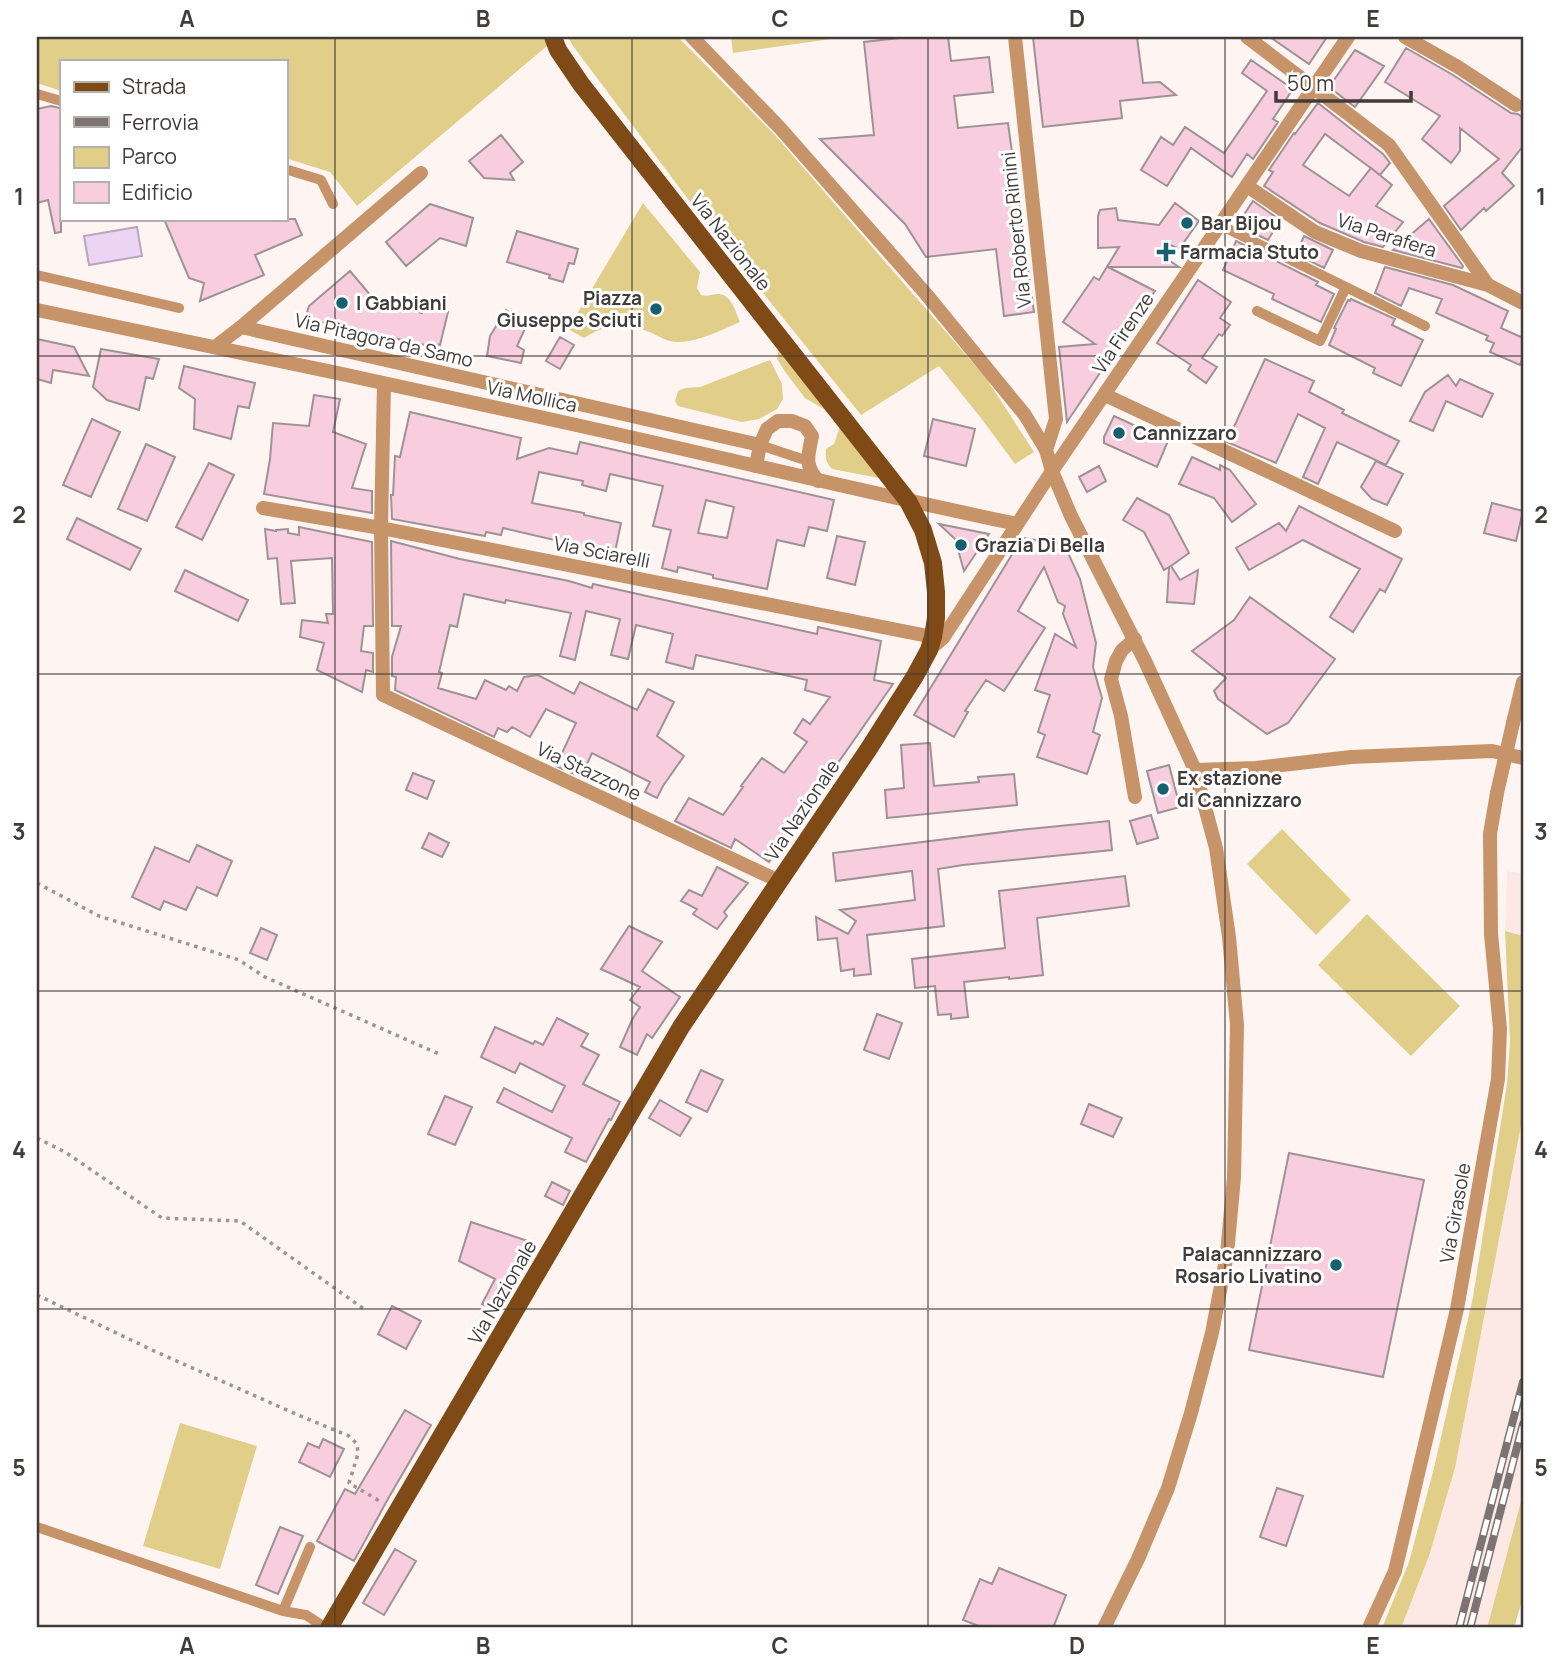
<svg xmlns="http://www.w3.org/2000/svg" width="1560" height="1665" viewBox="0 0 1560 1665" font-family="Manrope,sans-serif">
	<rect width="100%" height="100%" fill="#fef5f3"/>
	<path fill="#fce9e6" d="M 1507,871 L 1523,874 L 1523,936 L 1505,931 Z
		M 1523,1115 L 1523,1494 L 1487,1628 L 1401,1628 L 1429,1556 L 1455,1468 Z"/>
	<path fill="#e1ce88" d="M 37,37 L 543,37 L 547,46 L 357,206 L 330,172 L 285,158 L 285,61 L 61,61 L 61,91 L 37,83 Z
		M 568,37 L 678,37 L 774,134 L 986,378 L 1034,452 L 1015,464 L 981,418 L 939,366 L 861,415 L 697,211 L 573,46 Z
		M 731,37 L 845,37 L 733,53 Z
		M 643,203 L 700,272 L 697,288 L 701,295 C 708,297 712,294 719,294 C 732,295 736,313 740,322 C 721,330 699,342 678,342 C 669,342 659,337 652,333 C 625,322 609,323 584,338 L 568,329 Z
		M 779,349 L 827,411 L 805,398 L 786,373 L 777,359 Z
		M 770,360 L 782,384 L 783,399 L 777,409 L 759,419 L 742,422 L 678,406 L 675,401 L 678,391 L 685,388 L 700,387 Z
		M 840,426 L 879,478 L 832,469 C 826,462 825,458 826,449 L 834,444 Z
		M 1282,829 L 1351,900 L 1316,935 L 1247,864 Z
		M 1367,914 L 1460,1006 L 1411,1056 L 1318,965 Z
		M 1505,931 L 1523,936 L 1523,1115 L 1455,1468 L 1429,1556 L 1401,1628 L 1382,1628 L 1409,1562 L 1434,1468 L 1473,1297 L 1507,1084 L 1510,1042 Z
		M 180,1423 L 257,1446 L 220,1569 L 143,1546 Z
		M 1523,1494 L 1523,1597 L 1514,1628 L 1487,1628 Z"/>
	<path fill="#ecd4f4" stroke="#b9a6bc" stroke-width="2" d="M 137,227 L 142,256 L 89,265 L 84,236 Z"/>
	<path fill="#f8cedf" stroke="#9f9297" stroke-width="2" fill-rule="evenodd" d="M 908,37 L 948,37 L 951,61 L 989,57 L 993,92 L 954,96 L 958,128 L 1008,123 L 1034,312 L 1004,316 L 996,249 L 926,257 L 905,224 L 820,139 L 874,135 L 864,42 Z
		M 1033,37 L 1137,37 L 1143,83 L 1160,82 L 1176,95 L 1120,101 L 1122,118 L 1043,127 Z
		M 1270,37 L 1327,37 L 1309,64 Z
		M 1406,48 L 1453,75 L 1511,113 L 1518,114 L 1523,118 L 1523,146 L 1502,173 L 1514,186 L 1486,211 L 1484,208 L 1461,230 L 1444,206 L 1499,159 L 1460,128 L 1460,151 L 1451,163 L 1422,139 L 1440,116 L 1385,82 Z
		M 1355,50 L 1384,66 L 1355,107 L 1329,87 Z
		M 1251,60 L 1293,89 L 1273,119 L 1278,122 L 1253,159 L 1247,154 L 1232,177 L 1191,148 L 1167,186 L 1141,170 L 1161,137 L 1173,145 L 1185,127 L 1224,153 L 1267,91 L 1242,73 Z
		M 1318,103 L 1383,154 L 1390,163 L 1380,175 L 1325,134 L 1303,165 L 1349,196 L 1371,168 L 1392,185 L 1376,206 L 1403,222 L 1383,247 L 1364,242 L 1320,223 L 1264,186 L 1273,172 L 1269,170 L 1294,133 L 1295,134 Z
		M 51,106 L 60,108 L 61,114 L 61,232 L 55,233 L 48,200 L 37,203 L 37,109 Z
		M 501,135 L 523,162 L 510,173 L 514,180 L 484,178 L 469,161 Z
		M 1253,201 L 1280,220 L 1268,240 L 1237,225 Z
		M 1175,203 L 1199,221 L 1179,249 L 1166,243 L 1159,254 L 1179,267 L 1108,267 L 1155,291 L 1067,422 L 1059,347 L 1095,344 L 1063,322 L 1094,277 L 1099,280 L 1119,247 L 1098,248 L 1098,216 L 1100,210 L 1116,208 L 1118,220 L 1159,225 Z
		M 430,204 L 473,218 L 466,246 L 440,238 L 406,266 L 386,242 Z
		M 164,219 L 295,219 L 302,235 L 255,255 L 264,275 L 200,301 L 204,283 L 189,278 Z
		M 1429,219 L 1463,266 L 1462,268 L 1393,250 Z
		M 517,231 L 578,249 L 574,264 L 569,263 L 563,282 L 549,278 L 550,275 L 507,262 Z
		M 1304,236 L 1333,250 L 1324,268 L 1296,254 Z
		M 1236,241 L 1318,282 L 1316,285 L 1334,294 L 1321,322 L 1272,299 L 1274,294 L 1223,270 Z
		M 1385,267 L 1453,285 L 1508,311 L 1501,328 L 1523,338 L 1523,357 L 1520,365 L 1490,352 L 1494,343 L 1486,340 L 1488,336 L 1436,313 L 1442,299 L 1409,288 L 1401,306 L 1375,293 Z
		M 350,271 L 377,303 L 422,313 L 424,307 L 448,312 L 440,345 L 431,343 L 430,346 L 305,319 L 309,306 Z
		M 1198,280 L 1231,302 L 1220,318 L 1230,325 L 1222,336 L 1219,334 L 1202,358 L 1217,367 L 1206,383 L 1188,370 L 1191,365 L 1157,343 Z
		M 1351,299 L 1395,319 L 1392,325 L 1423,340 L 1401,386 L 1373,373 L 1375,368 L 1329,345 L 1336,329 L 1334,328 L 1348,300 L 1350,301 Z
		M 506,310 L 527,324 L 517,346 L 524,350 L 521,363 L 487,356 L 490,336 Z
		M 560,337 L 574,345 L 560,369 L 546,361 Z
		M 37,339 L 74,347 L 89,376 L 53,370 L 51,383 L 37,379 Z
		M 101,349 L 159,359 L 153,379 L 146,377 L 139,410 L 107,400 L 93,387 Z
		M 1265,359 L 1314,381 L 1309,392 L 1344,410 L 1342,413 L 1399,441 L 1386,465 L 1337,442 L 1318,484 L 1303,477 L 1325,428 L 1298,414 L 1276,463 L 1227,442 Z
		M 184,366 L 255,383 L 249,408 L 238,406 L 231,439 L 194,429 L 195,399 L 179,388 Z
		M 1448,375 L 1456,386 L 1460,379 L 1493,394 L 1482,417 L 1446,401 L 1433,431 L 1410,421 L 1425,392 Z
		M 314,395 L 340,399 L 333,432 L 366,444 L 352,488 L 372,491 L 372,513 L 264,494 L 270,459 L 273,423 L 309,426 Z
		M 410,412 L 521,438 L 517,459 L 549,448 L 577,454 L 580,442 L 834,500 L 827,531 L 809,527 L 804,546 L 777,540 L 767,589 L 713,578 L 713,575 L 678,567 L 677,572 L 662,568 L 671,530 L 653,526 L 663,486 L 610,474 L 606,491 L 582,485 L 583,481 L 539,472 L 532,503 L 584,513 L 584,515 L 621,523 L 614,557 L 558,546 L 559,541 L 503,528 L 501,535 L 486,532 L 485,536 L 392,519 L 391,495 L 393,495 L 395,456 L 400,457 ZM 706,500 L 734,507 L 727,538 L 698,533 Z
		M 1114,416 L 1168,441 L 1157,467 L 1104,443 L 1104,437 Z
		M 92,419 L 120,432 L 91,497 L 63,485 Z
		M 933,419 L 975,429 L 966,466 L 924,456 Z
		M 146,444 L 175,457 L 147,521 L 118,509 Z
		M 1192,457 L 1220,470 L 1220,465 L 1230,470 L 1256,504 L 1232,522 L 1214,498 L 1179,484 Z
		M 1376,461 L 1403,474 L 1387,505 L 1372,499 L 1361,487 Z
		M 209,463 L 234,475 L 202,540 L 176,527 Z
		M 1099,466 L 1106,481 L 1087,492 L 1079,477 Z
		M 1137,498 L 1169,515 L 1189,553 L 1171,566 L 1180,580 L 1198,570 L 1194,604 L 1167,602 L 1169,567 L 1164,570 L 1144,532 L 1123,520 Z
		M 1492,503 L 1523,511 L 1516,541 L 1484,533 Z
		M 1299,506 L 1402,559 L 1385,592 L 1380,589 L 1353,632 L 1330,617 L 1360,569 L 1303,540 L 1249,570 L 1236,548 L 1279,523 L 1286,531 Z
		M 77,518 L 141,549 L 130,570 L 67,539 Z
		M 939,524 L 989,534 L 964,571 L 955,539 Z
		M 299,527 L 372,542 L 373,626 L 364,626 L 361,651 L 373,653 L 373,672 L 366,670 L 362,692 L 317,670 L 324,643 L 300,637 L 302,620 L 328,623 L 326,614 L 333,614 L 332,558 L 291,561 L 295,603 L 281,604 L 277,558 L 268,559 L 265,529 L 276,531 L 276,530 L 288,529 L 288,533 L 299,535 Z
		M 837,536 L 865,542 L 855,585 L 827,578 Z
		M 1022,538 L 1064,544 L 1080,579 L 1096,643 L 1093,667 L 1102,698 L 1093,732 L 1100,735 L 1087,774 L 1037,757 L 1045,735 L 1038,732 L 1050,695 L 1035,690 L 1055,634 L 1076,647 L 1063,614 L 1065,606 L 1058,602 L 1044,567 L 1018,611 L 1045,628 L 1004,691 L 986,680 L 965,711 L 968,712 L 954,737 L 914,715 Z
		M 391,541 L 460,559 L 569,581 L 592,588 L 593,584 L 817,634 L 818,627 L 881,641 L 874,680 L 893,684 L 769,862 L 735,839 L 731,848 L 675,821 L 689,798 L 723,815 L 743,787 L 741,786 L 762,758 L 784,773 L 807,742 L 794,733 L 803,719 L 810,724 L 830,697 L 805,690 L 807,680 L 696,655 L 693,669 L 666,662 L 673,634 L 636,625 L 628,659 L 611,655 L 620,619 L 586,611 L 575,660 L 560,656 L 571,613 L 506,600 L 505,603 L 464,594 L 457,627 L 450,625 L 439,672 L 442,673 L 438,688 L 476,699 L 485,680 L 506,690 L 509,686 L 517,691 L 524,677 L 538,675 L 574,694 L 580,682 L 637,710 L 648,689 L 674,702 L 657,736 L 684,756 L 663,786 L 657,798 L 645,792 L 650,782 L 592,753 L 581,777 L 556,766 L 576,723 L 546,709 L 530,737 L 512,727 L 507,732 L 498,728 L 494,737 L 395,690 L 396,677 L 392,676 L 392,657 L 401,626 L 392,626 Z
		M 185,570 L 248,600 L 238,621 L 175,591 Z
		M 1250,597 L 1335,659 L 1288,723 L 1267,734 L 1218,699 L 1214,691 L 1226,678 L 1192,651 L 1234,620 Z
		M 930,743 L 934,786 L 979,782 L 978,777 L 1014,774 L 1017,805 L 887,818 L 885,790 L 904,788 L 901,745 Z
		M 1169,765 L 1180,807 L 1158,813 L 1147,771 Z
		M 413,773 L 434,781 L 427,799 L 406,790 Z
		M 1151,815 L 1158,838 L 1137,844 L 1130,821 Z
		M 1109,821 L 1112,850 L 963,865 L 938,869 L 944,926 L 867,935 L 871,974 L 854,976 L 854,969 L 841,971 L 837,938 L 818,940 L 816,917 L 848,934 L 856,921 L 840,910 L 915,900 L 912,871 L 836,881 L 833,853 L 1019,830 Z
		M 429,833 L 449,843 L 442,857 L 422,848 Z
		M 197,845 L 232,861 L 217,896 L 197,887 L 186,910 L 164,901 L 160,910 L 132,897 L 155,847 L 189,862 Z
		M 717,867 L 748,883 L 724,912 L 727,916 L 717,929 L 693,914 L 697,909 L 681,901 L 689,890 L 702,896 Z
		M 1125,876 L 1129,906 L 1037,918 L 1043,975 L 1009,979 L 1009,977 L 964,982 L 968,1017 L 951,1019 L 951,1014 L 938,1015 L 935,986 L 915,988 L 912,959 L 1005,948 L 999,891 Z
		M 629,926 L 662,942 L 642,971 L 680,997 L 652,1038 L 647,1034 L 637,1055 L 620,1047 L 632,1020 L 640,1007 L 630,1000 L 640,987 L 601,969 Z
		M 261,928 L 277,935 L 267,960 L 250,953 Z
		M 877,1014 L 902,1023 L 889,1059 L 864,1050 Z
		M 557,1018 L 588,1034 L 581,1046 L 599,1055 L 583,1084 L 620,1102 L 611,1120 L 609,1119 L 586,1162 L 565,1152 L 572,1138 L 497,1102 L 504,1088 L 552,1112 L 565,1086 L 520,1063 L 515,1073 L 481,1057 L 495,1027 L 533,1044 L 535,1041 L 543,1045 Z
		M 701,1070 L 723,1080 L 707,1112 L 686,1102 Z
		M 445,1096 L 472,1107 L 455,1145 L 428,1134 Z
		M 660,1100 L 691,1118 L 680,1136 L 649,1118 Z
		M 1089,1104 L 1122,1118 L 1113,1137 L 1081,1124 Z
		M 1289,1153 L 1424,1180 L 1383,1377 L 1249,1350 Z
		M 552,1182 L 570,1191 L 563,1205 L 545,1196 Z
		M 471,1222 L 528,1241 L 515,1273 L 518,1274 L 497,1312 L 482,1304 L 495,1279 L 459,1261 Z
		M 392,1306 L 421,1321 L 406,1349 L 378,1334 Z
		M 405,1410 L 431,1425 L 389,1497 L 354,1561 L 317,1541 L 345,1489 L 355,1494 Z
		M 323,1439 L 344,1449 L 330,1477 L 299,1462 L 308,1443 L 319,1448 Z
		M 1277,1488 L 1303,1496 L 1286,1546 L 1260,1537 Z
		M 280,1527 L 303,1536 L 278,1594 L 256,1585 Z
		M 395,1549 L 416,1561 L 384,1615 L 363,1603 Z
		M 999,1568 L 1066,1595 L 1053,1628 L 984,1628 L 963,1620 L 980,1579 L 992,1584 Z"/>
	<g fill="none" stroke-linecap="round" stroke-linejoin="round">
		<path stroke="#9c9593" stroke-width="3.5" stroke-dasharray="3.5 5" stroke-linecap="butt" d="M 37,883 L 99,916 L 239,960 L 265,977 L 439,1054
			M 37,1138 L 65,1152 L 162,1218 L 240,1221 L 364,1309
			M 37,1295 L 152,1350 L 298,1415 L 349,1436 L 357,1444 L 358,1454 L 349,1483 L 383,1503"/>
		<path stroke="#c79469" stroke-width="10" d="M 37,94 L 61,101
			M 285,169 L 321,180 L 333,204
			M 1220,225 L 1425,326
			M 37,275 L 179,308
			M 1257,311 L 1320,341 L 1346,287
			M 760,445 L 808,461
			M 37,1527 L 283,1611 L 306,1615 L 326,1628
			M 283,1611 L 310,1547"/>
		<path stroke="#c79469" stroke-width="14" d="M 1015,37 L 1056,419 L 1046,450
			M 1247,37 L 1389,145 L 1488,285
			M 1405,37 L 1458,67 L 1516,105
			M 1247,186 L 1315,232 L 1361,251 L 1488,285 L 1523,303
			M 241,327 L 421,173
			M 215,347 L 241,327 L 760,445 L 756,466
			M 384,384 L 381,528 L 383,695 L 779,881
			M 1105,395 L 1395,531
			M 760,445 L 767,429 L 778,421 L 792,421 L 805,426 L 812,436 C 808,457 804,464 818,481
			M 1052,471 L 1071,516 L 1145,661 L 1195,770 L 1216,848 L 1229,937 L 1237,1025 L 1234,1177 L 1227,1254 L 1212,1333 L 1191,1413 L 1168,1488 L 1138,1559 L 1104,1628
			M 263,508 L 381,528 L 933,637
			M 1135,639 L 1122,650 L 1116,661 L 1111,679 L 1121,716 L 1135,797
			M 1513,723 L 1523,682
			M 1195,770 L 1256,768 L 1351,757 L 1492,751 L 1523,758
			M 1369,1628 L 1395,1571 L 1457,1309 L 1498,1079 L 1500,1029 L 1491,934 L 1490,834 L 1497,793"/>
		<path stroke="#c79469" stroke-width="14" d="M 692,37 L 780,128 L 926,294 L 1025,415 L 1046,450 L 1052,471
			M 37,310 C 195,343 354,376 512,411 C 681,447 848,489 1017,524
			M 929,650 L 943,638 L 1052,471 L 1348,37"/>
		<path stroke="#7f4a16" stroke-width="18" d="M 329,1628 L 681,1027 L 868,750 L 915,676 L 929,650 L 933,637 L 936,618 L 936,592 L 933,563 L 923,530 L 908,501 L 581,84 L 558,50 L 553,37"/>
		<defs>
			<path id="rail" d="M 1459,1628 L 1523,1382
				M 1470,1628 L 1523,1424"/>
		</defs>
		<use href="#rail" stroke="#7b7472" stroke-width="8"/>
		<use href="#rail" stroke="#fff" stroke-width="5" stroke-dasharray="16" stroke-linecap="butt"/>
		<path stroke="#c79469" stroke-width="14" d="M 1497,793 L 1513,723"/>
	</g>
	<path fill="none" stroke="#413b3a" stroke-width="2" stroke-opacity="0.55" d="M 335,37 L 335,1628M 632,37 L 632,1628M 928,37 L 928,1628M 1225,37 L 1225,1628M 37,356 L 1523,356M 37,674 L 1523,674M 37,991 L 1523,991M 37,1309 L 1523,1309"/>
	<g fill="#17606f" stroke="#fff" stroke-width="2.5">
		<circle cx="1187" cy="223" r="7"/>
		<path d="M1162.5 241.5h7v7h7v7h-7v7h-7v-7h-7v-7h7z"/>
		<circle cx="342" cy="303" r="7"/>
		<circle cx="656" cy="309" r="7"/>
		<circle cx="1119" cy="433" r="7"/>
		<circle cx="961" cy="545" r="7"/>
		<circle cx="1163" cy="789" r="7"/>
		<circle cx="1336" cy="1265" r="7"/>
	</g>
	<g text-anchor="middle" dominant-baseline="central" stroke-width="6" stroke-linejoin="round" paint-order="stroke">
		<g font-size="19" font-weight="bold" fill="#413b3a" stroke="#fff" text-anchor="start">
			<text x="1201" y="223">Bar Bijou</text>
			<text x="1180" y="252">Farmacia Stuto</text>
			<text x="642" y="298" text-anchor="end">Piazza<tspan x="642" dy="22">Giuseppe Sciuti</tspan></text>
			<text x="356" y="303">I Gabbiani</text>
			<text x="1133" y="433">Cannizzaro</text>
			<text x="975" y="545">Grazia Di Bella</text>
			<text x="1177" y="778">Ex stazione<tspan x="1177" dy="22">di Cannizzaro</tspan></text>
			<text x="1322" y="1254" text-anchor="end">Palacannizzaro<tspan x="1322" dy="22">Rosario Livatino</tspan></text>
		</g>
		<g font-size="19" fill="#413b3a" stroke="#fff">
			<text transform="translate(1016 230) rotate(-96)">Via Roberto Rimini</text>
			<text transform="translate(1387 235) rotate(18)">Via Parafera</text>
			<text transform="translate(731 242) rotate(52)">Via Nazionale</text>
			<text transform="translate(1123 333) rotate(-56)">Via Firenze</text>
			<text transform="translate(384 340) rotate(13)">Via Pitagora da Samo</text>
			<text transform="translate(532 396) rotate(12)">Via Mollica</text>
			<text transform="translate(602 552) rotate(11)">Via Sciarelli</text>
			<text transform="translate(589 771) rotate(25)">Via Stazzone</text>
			<text transform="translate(802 810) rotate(-56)">Via Nazionale</text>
			<text transform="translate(1455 1213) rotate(-80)">Via Girasole</text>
			<text transform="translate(502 1292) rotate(-60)">Via Nazionale</text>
		</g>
	</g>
	<rect width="1560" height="1665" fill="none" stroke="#ffffff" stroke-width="77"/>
	<rect x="60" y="60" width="228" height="161" fill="#ffffff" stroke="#b3b1b0" stroke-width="2"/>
	<rect x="74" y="82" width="35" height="10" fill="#7f4a16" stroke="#b3b1b0" stroke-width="2"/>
	<text x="122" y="94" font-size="21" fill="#413b3a">Strada</text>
	<rect x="74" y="117" width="35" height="10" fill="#7b7472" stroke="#b3b1b0" stroke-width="2"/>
	<text x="122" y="130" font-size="21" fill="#413b3a">Ferrovia</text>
	<rect x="74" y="147" width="35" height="21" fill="#e1ce88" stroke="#b3b1b0" stroke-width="2"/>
	<text x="122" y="164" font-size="21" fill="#413b3a">Parco</text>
	<rect x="74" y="182" width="35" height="21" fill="#f8cedf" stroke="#b3b1b0" stroke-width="2"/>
	<text x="122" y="200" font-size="21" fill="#413b3a">Edificio</text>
	<path d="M1276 91v10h135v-10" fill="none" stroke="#413b3a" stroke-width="3.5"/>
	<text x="1287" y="91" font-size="21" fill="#413b3a" stroke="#ffffff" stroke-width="5" paint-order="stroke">50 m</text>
	<rect x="38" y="38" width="1484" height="1588" fill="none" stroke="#413b3a" stroke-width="2.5"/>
	<g font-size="23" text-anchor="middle" font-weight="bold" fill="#413b3a">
		<text x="187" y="27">A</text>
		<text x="483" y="27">B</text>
		<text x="780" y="27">C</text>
		<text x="1077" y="27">D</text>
		<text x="1373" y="27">E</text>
		<text x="19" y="205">1</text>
		<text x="1541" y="205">1</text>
		<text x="19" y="523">2</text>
		<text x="1541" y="523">2</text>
		<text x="19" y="840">3</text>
		<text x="1541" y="840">3</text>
		<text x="19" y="1158">4</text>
		<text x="1541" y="1158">4</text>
		<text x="19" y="1476">5</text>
		<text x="1541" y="1476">5</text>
		<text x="187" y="1654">A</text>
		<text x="483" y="1654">B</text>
		<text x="780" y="1654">C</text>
		<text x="1077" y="1654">D</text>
		<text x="1373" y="1654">E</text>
	</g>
</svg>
